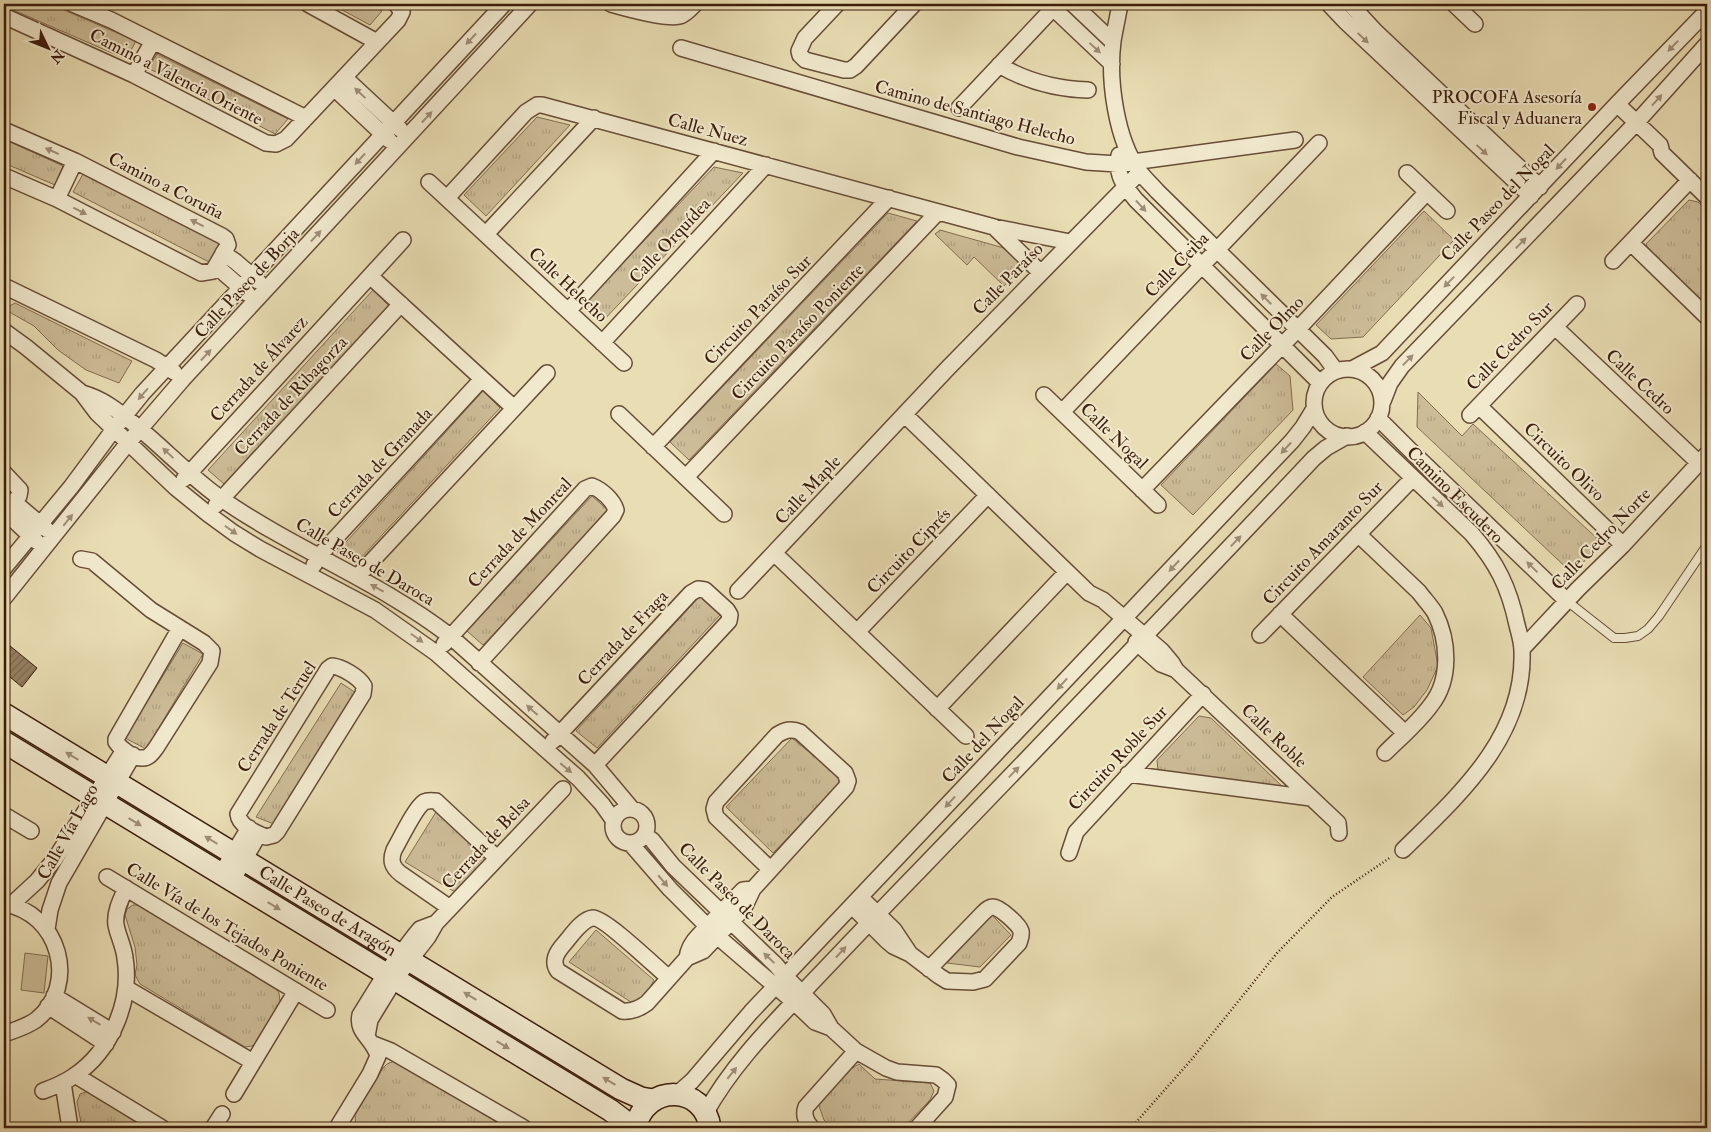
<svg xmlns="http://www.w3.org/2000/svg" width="1711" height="1132" viewBox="0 0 1711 1132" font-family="'IM FELL Double Pica',serif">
	<defs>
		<pattern id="park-tufts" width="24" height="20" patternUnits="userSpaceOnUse" patternTransform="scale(1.25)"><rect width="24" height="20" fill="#ccbc97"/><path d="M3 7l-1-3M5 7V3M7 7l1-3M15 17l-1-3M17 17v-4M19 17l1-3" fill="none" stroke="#b0a181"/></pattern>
		<pattern id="building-hatch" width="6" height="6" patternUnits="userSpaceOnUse" patternTransform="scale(1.25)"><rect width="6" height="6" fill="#968063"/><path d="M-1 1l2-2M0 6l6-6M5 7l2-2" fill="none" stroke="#7c6850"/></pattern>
	</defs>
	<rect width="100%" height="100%" fill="#e9ddb3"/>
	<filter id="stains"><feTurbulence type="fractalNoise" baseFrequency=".004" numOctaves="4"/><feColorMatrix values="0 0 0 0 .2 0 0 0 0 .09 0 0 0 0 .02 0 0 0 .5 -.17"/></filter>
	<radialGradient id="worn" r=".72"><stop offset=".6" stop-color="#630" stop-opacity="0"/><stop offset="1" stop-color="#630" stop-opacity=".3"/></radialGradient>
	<path fill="#ccbc97" stroke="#846c52" d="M 25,953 L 48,956 L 44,993 L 21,990 Z"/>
	<path fill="url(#park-tufts)" stroke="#846c52" d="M 4,4 L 50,4 L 136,41 L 126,59 L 4,6 Z
		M 331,4 L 369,4 L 382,11 L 370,25 Z
		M 157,54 L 288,119 L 275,134 L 148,68 Z
		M 537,117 L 570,125 L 486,216 L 464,195 Z
		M 4,139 L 63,166 L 55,185 L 4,163 Z
		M 714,167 L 743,173 L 601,323 L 583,305 Z
		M 83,174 L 220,244 L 209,262 L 73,192 Z
		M 1689,200 L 1698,202 L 1707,211 L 1707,307 L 1649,252 L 1646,244 Z
		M 1424,211 L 1454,240 L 1363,337 L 1331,339 L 1316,325 Z
		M 888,213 L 917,221 L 689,460 L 670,442 Z
		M 940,230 L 1004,248 L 1023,266 L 1004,286 L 974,257 L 967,265 L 935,234 Z
		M 373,290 L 389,306 L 224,484 L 208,470 Z
		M 15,303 L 132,361 L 119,383 L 86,370 L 58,350 L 34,326 L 4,309 Z
		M 1276,364 L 1290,376 L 1293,410 L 1193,515 L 1161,485 Z
		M 483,391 L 500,408 L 358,561 L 337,552 Z
		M 1418,392 L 1462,436 L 1473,424 L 1601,542 L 1573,574 L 1417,427 Z
		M 592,496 L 609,511 L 483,645 L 467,631 Z
		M 700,596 L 721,614 L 597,748 L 576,731 Z
		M 1420,615 L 1431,628 L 1438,666 L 1427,690 L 1414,707 L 1403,715 L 1363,677 Z
		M 183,643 L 203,654 L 146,749 L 125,738 Z
		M 341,683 L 356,693 L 274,824 L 256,817 Z
		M 1199,716 L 1211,718 L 1285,789 L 1158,770 L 1157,760 Z
		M 792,738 L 843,780 L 773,853 L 726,807 Z
		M 436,812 L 488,859 L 455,892 L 405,862 Z
		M 133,905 L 138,905 L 277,990 L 279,993 L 280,1002 L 257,1043 L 252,1046 L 245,1047 L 140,984 L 135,975 L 137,965 L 135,947 L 125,915 L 127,909 Z
		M 992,915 L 1011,935 L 980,967 L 947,963 Z
		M 596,930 L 654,980 L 647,993 L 634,1004 L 569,962 Z
		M 394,1061 L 507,1128 L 356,1128 L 355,1115 L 383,1068 L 387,1064 Z
		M 859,1064 L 875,1079 L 930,1083 L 934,1091 L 930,1100 L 903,1128 L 834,1128 L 824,1120 L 818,1103 L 851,1069 Z
		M 88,1091 L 145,1128 L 82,1128 L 77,1102 L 80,1094 Z"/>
	<path fill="url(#building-hatch)" stroke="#3c1c0c" d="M 4,641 L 37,668 L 22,687 L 4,672 Z"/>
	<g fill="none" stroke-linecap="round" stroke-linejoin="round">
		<defs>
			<path id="lane" d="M 1567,601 L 1614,638 L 1625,638 L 1638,636 L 1648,629 L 1659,616 L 1707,545"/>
			<path id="street" d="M 73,4 L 111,20 L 306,118
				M 308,4 L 377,42
				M 611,4 C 625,8 668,20 680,16 C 686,14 691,8 695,4
				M 837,4 L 805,38 L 799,51 L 800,55 L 805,60 L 844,70 L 850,70 L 856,66 L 914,4
				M 1054,4 L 1053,8 L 1112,64
				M 1073,4 L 1113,42
				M 1120,4 C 1118,16 1115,29 1113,41 C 1108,80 1116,139 1139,171 C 1144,178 1151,184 1157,191 L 1325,356 L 1336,371
				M 1329,4 L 1346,22 L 1531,196
				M 1350,4 L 1376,32 L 1540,187
				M 1454,4 L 1475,24
				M 4,16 L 134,75 L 266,143 L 276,144 L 286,139 L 398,20 L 402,12 L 396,4
				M 681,48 L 1018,147 L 1086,162 L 1118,164 L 1295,140
				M 999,65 C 1026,81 1057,89 1088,90
				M 134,75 L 153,41
				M 344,77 L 400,129
				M 334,88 L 389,140
				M 1617,104 L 1660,145 L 1662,153 L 1707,197
				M 959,108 L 1057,4
				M 4,130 L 75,161 L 222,236 L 226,239 L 228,245 L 213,271 L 201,273 L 57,199 L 4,176
				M 1119,155 C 1116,176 1123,184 1136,200 L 1320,383
				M 1407,173 L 1447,211
				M 429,182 L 624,363
				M 447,198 L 526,112 L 537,105 L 542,105 L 994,227 L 1070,242
				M 57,199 L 75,161
				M 994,227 L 1041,273
				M 486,234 L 594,118
				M 1631,243 L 1707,317
				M 223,253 L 236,262 L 258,281
				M 1613,261 L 1690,180
				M 216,266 L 247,293
				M 370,276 L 514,408
				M 4,286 L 156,360 L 174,372
				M 568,311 L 714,151
				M 1555,327 L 1699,463
				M 4,331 L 26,347 L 82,393 L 97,413 L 176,488 L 208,514 L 234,533 L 260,549 L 375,610 L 436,653 L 578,778 L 602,804 L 614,821
				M 602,343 L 766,165
				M 1352,369 L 1382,353 L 1617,104 L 1707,11
				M1314 403a34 34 0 1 1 68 0a34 34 0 1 1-68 0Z
				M 82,393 C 103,399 117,410 134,424 C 164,448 191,478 223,500 C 296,550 380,582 450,636 L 595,765 L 632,809
				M 1044,395 L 1158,505
				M 1383,401 L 1390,383 L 1402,366 L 1637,122 L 1707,44
				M 1479,406 L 1623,545
				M 1062,412 L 1319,143
				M 619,414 L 724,514
				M 905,415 L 1089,593 L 1103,600 L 1162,651 L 1172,663 L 1176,670 L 1338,823 L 1339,833
				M 1470,415 L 1577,304
				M 1378,418 L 1409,449 L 1567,601
				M 1365,432 L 1472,534 C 1497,563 1509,587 1517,625 C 1519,633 1522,642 1522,651 C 1525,737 1459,795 1403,850
				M 653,447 L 889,198
				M 4,473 L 20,490 L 19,496 L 8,508
				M 686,477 L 938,212
				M 184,479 L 403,240
				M 1142,490 L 1297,330 L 1427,192
				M 14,502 L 46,529
				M 216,505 L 401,304
				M 5,512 L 36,541
				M 1358,534 L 1419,592 C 1424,599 1431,606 1435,613 C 1449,641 1451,680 1431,705 C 1418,723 1400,738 1385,753
				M 774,553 L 966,736
				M 81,559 L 92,561 L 151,610 L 204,643 L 212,651 L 210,663 L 156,748 C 153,752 149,758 143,758 C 134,759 121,749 116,742 L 116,739 L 180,628
				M 314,565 L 318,557 L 482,379
				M 4,568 L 71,487 L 114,429 L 142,394 L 504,4
				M 357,577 L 547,373
				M 738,591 L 948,368 L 1140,172
				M 4,598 L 128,443 L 183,379 L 530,4
				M 1280,614 L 1405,733
				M 857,632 L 988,495
				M 1260,635 L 1413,478
				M 1136,642 L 1161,664 L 1174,669
				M 444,644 L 585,489 L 592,486 C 602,490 613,500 616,510 L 613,516 L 479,663
				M 1522,649 L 1578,589 L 1623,545 L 1707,454
				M 332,666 C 342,667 359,677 364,686 L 363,694 L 277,832 L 274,835 L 266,837 C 256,833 239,826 238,814 L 328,669 Z
				M 937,709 L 1067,572
				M 553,741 L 691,593 L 698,589 L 705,590 L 727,610 L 730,615 L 729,621 L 595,765
				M 1128,774 L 1311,798
				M613 826a17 17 0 1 1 34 0a17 17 0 1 1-34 0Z
				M 4,815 L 31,831
				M 645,835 L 652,840 L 673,866 L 776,965 L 785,976 L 823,1014 L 831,1028 L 856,1051 L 886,1068 L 897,1072 L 936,1075 L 943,1080 L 948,1085 L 945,1097 L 917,1128
				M 631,844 L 670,889 L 717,936 L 794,1002 L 815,1022 L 831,1028
				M 1069,853 L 1076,832 L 1203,694
				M 221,874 L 249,828
				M 107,877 L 327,1010
				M 232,881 L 259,834
				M 860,897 L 894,930 L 910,954
				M 4,904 C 59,912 80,985 36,1020 C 26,1027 15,1030 4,1034
				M 11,905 L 37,881 L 55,859 L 124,750
				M 852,906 L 886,940 L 893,946 L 910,954 L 939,976 L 947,981 L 973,982 L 985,979 L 1019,943 C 1020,939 1022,936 1021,931 C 1019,925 1000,907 993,907 C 989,907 986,910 983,913 L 929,969
				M 450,908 L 401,874 C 392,867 390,861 394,850 C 400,840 415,808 424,802 C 428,800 432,801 436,801 L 497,858
				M 47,929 L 50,910 L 59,883 L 133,755
				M 687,958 C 688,948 692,942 699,935 L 743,890 L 753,889
				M 669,978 C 657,968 604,917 593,918 C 582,919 571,936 564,944 C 557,952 551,961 558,971 L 622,1011 C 632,1012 639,1009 647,1003 L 687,958 L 703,951 L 744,908 L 753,889 L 846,787 L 848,781 L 845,773 L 800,732 C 791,728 785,730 777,735 L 716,802 L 714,809 L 716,817 L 770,869
				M 126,988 L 253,1062
				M 54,996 L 113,1032
				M 48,1006 L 106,1044
				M 367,1036 L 370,1020 L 376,1010 L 395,979 L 428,937 L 436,923 L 563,789
				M 373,1044 L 391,1051 L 524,1128
				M 75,1075 L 162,1128
				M 63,1083 L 70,1128
				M 43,1091 C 54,1087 64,1083 74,1076 C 111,1051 132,1002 125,958 C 124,947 118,936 116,925 C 114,913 121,899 126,888
				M 234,1094 L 296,991
				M 676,1095 L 692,1081 L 751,1012 L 1292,441 L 1303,427 L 1314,409
				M 705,1114 C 730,1068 768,1029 804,991 C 842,951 880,911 919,871 C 1051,734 1183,597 1314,458 L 1326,448 L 1347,436
				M 213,1128 L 222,1114
				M 337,1128 L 370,1074 L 378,1056 C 373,1038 356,1033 360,1015 L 386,973 L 415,935 L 420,929 L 436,923
				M 812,1128 C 806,1122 803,1115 806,1107 L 856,1051"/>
			<g id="secondary">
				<path id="s1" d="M 4,714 L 621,1089 L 641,1098 L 653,1100"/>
				<path d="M 4,742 L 610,1110 L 634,1128"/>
				<path d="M 635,1128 C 646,1082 705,1085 710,1128"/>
			</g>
		</defs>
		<use href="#lane" stroke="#674c36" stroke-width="10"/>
		<use href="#street" stroke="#674c36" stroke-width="18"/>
		<use href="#secondary" stroke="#3c1c0c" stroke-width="24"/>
		<path stroke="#3c1c0c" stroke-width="2.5" stroke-dasharray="1 2.5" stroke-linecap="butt" d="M 1131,1128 L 1192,1059 L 1277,953 L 1332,897 L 1391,857"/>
		<use href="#lane" stroke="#f1e9ce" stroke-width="8"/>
		<use href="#street" stroke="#f1e9ce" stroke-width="15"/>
		<use href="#secondary" stroke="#f1e9ce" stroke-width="21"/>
	</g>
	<defs><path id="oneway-solid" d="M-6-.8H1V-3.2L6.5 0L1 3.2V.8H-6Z" transform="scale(1.25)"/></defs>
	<g fill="#a08d77">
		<use href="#oneway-solid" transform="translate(1363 38) rotate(43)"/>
		<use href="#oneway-solid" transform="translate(471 39) rotate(133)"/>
		<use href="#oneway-solid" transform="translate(1673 46) rotate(134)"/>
		<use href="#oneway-solid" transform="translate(1095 48) rotate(43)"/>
		<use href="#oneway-solid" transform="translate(360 93) rotate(-137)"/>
		<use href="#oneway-solid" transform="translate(1657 100) rotate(-48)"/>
		<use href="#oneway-solid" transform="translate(427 117) rotate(-47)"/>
		<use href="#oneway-solid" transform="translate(1482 150) rotate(43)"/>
		<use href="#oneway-solid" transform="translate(52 151) rotate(-156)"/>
		<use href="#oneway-solid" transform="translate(360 159) rotate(133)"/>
		<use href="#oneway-solid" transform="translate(1561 164) rotate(133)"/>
		<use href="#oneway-solid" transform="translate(1141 206) rotate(47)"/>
		<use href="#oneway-solid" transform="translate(80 211) rotate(27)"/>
		<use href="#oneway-solid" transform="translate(197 223) rotate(-153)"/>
		<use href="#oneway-solid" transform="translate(316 236) rotate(-47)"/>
		<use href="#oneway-solid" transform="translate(1521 243) rotate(-46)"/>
		<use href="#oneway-solid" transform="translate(1449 282) rotate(134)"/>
		<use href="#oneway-solid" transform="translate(1266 299) rotate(-135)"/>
		<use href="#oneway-solid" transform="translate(206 355) rotate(-47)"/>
		<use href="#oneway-solid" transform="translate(1408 360) rotate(-46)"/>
		<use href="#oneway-solid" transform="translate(143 394) rotate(131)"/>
		<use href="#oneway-solid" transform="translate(1286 448) rotate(133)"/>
		<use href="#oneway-solid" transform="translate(168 453) rotate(-137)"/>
		<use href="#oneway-solid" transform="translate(1438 502) rotate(43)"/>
		<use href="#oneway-solid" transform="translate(68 520) rotate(-51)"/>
		<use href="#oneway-solid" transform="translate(231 530) rotate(35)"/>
		<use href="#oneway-solid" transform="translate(1236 541) rotate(-46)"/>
		<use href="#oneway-solid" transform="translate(1174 566) rotate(133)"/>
		<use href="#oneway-solid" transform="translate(1532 567) rotate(-136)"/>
		<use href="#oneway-solid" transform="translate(377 588) rotate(-151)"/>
		<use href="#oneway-solid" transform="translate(417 638) rotate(35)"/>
		<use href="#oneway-solid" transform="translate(1062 684) rotate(133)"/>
		<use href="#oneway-solid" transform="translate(532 710) rotate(-138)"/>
		<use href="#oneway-solid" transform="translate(72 756) rotate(-149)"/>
		<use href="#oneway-solid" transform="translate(566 768) rotate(40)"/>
		<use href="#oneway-solid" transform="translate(1014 772) rotate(-46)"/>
		<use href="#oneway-solid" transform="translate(950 802) rotate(133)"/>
		<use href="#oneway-solid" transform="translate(135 822) rotate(31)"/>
		<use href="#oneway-solid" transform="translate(211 840) rotate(-149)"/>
		<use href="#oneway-solid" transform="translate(663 881) rotate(50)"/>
		<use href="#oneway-solid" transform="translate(274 906) rotate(31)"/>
		<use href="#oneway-solid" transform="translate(841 952) rotate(-47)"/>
		<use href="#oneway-solid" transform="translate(769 958) rotate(-137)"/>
		<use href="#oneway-solid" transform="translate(470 996) rotate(-149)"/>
		<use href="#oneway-solid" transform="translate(94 1021) rotate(-149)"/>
		<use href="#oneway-solid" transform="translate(503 1045) rotate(31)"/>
		<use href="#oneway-solid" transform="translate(732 1073) rotate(-51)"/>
		<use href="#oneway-solid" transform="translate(609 1081) rotate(-149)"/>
	</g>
	<circle fill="#8f2418" stroke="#f1e9ce" stroke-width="2" cx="1592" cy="107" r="5"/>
	<g text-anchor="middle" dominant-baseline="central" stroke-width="4" stroke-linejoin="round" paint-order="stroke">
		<g font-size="18" fill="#3c1c0c" stroke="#f1e9ce">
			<text transform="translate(176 77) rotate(27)">Camino a Valencia Oriente</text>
			<text transform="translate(975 113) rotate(15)">Camino de Santiago Helecho</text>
			<text transform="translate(708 130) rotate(15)">Calle Nuez</text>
			<text transform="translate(166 186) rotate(27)">Camino a Coruña</text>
			<text transform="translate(1498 203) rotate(-46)">Calle Paseo del Nogal</text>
			<text transform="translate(670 241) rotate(-47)">Calle Orquídea</text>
			<text transform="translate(1177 265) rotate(-46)">Calle Ceiba</text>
			<text transform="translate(1008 279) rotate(-46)">Calle Paraíso</text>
			<text transform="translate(247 283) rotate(-47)">Calle Paseo de Borja</text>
			<text transform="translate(568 285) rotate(43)">Calle Helecho</text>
			<text transform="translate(758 310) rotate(-46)">Circuito Paraíso Sur</text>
			<text transform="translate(1272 329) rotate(-46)">Calle Olmo</text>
			<text transform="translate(798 332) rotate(-46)">Circuito Paraíso Poniente</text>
			<text transform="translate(1510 346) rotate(-46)">Calle Cedro Sur</text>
			<text transform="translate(259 369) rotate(-48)">Cerrada de Álvarez</text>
			<text transform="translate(1640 382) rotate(43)">Calle Cedro</text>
			<text transform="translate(291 396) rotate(-47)">Cerrada de Ribagorza</text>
			<text transform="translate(1114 436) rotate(44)">Calle Nogal</text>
			<text transform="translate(1564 462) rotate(44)">Circuito Olivo</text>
			<text transform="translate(380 463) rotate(-47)">Cerrada de Granada</text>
			<text transform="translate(808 490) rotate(-47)">Calle Maple</text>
			<text transform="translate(1455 495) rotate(45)">Camino Escudero</text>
			<text transform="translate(520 533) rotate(-47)">Cerrada de Monreal</text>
			<text transform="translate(1601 539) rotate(-46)">Calle Cedro Norte</text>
			<text transform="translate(1323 543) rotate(-46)">Circuito Amaranto Sur</text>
			<text transform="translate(909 551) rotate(-46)">Circuito Ciprés</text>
			<text transform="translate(365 562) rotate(30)">Calle Paseo de Daroca</text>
			<text transform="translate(623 638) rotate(-47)">Cerrada de Fraga</text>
			<text transform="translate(277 717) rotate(-57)">Cerrada de Teruel</text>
			<text transform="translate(1274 736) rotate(44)">Calle Roble</text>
			<text transform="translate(983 740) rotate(-47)">Calle del Nogal</text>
			<text transform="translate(1118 758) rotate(-47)">Circuito Roble Sur</text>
			<text transform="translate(68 832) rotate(-61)">Calle Vía Lago</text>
			<text transform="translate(486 843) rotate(-47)">Cerrada de Belsa</text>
			<text transform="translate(737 901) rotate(45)">Calle Paseo de Daroca</text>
			<text stroke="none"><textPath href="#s1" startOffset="379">Calle Paseo de Aragón</textPath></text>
			<text transform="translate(227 927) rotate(31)">Calle Vía de los Tejados Poniente</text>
		</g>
		<g font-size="18" fill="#3c1c0c" stroke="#f1e9ce" text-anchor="end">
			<text x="1582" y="97">PROCOFA Asesoría<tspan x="1582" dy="21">Fiscal y Aduanera</tspan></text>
		</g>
	</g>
	<rect width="1711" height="1132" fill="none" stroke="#e9ddb3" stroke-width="20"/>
	<rect x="5" y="5" width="1701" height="1122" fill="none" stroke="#3c1c0c" stroke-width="2.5"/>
	<rect x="10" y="10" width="1691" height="1112" fill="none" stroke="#3c1c0c"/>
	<g transform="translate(48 48) rotate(133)" stroke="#f1e9ce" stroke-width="4" paint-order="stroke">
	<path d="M0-4L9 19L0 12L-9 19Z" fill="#3c1c0c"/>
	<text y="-8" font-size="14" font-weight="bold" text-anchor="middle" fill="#3c1c0c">N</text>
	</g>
	<rect width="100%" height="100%" filter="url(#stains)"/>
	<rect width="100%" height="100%" fill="url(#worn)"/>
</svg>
